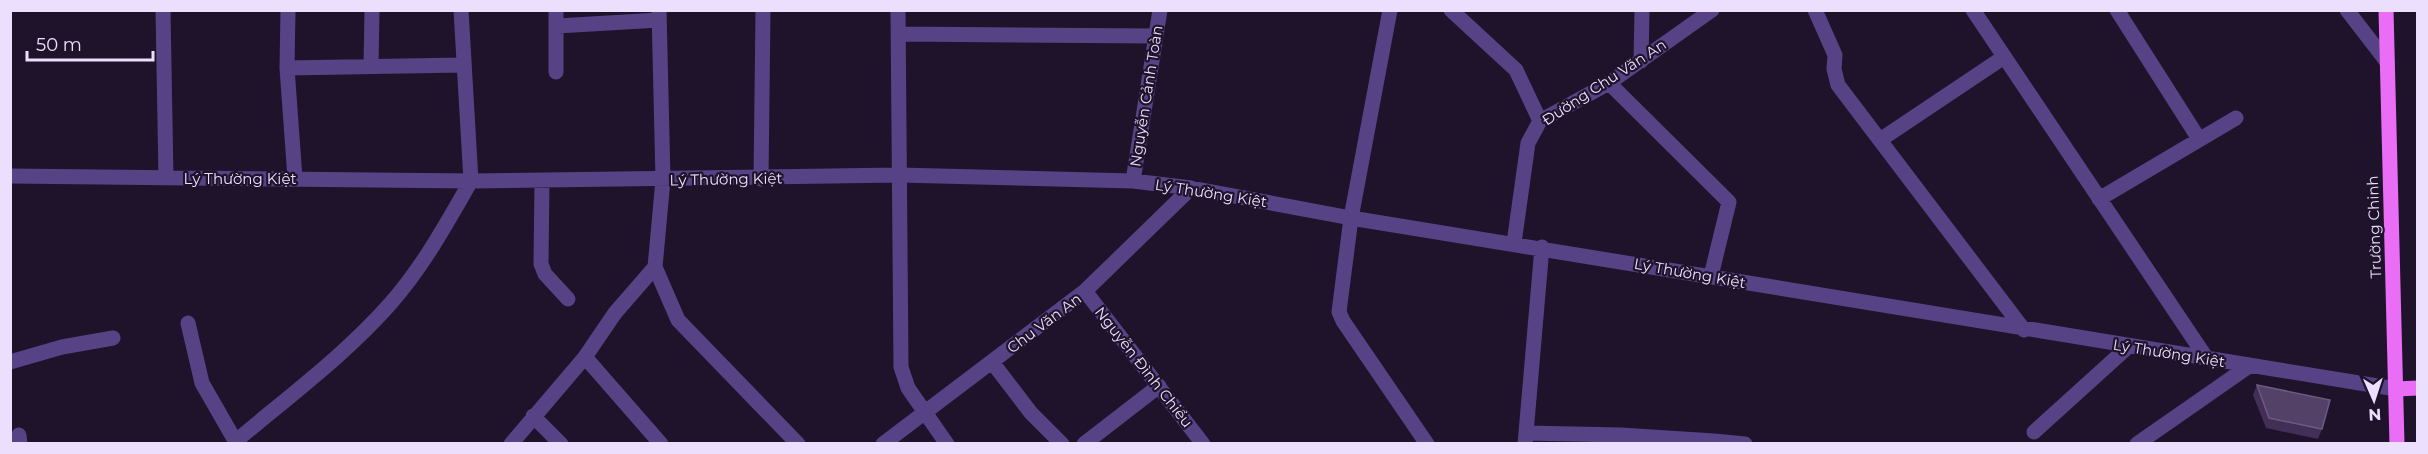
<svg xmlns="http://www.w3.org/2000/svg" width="2428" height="454" viewBox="0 0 2428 454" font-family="Montserrat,sans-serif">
	<rect width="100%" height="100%" fill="#1e132b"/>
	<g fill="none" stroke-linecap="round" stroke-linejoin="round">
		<path stroke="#584286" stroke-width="15" d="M 163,10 L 166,178
			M 288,10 L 287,68 L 295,178
			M 461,10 L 471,181
			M 556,10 L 556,72
			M 898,10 L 901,367 L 908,388 L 947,444
			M 1390,10 L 1351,218 L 1339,312 L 1343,321 L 1427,444
			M 1451,10 L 1516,70 L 1540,121
			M 1815,10 L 1835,55 L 1834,69 L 1838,85 L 2024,330
			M 1973,10 L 2207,359
			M 2117,10 L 2199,139
			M 2347,10 L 2387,62
			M 557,26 L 659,20
			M 898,34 L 1156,36
			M 1641,61 L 1642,10
			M 371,66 L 372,10
			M 287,68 L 462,65
			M 1609,83 L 1729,202 L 1711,276
			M 1880,140 L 2004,57
			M 10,176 L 471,181 L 899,175 L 1133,181 L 1191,188 L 1351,218 L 2396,389
			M 761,179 L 763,10
			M 542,181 L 541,264 L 545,274 L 568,299
			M 1133,181 L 1160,10
			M 2099,199 L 2236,118
			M 1514,243 L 1528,143 L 1540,121 L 1609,83 L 1712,10
			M 655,267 L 678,320 L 798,444
			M 1085,291 L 1203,444
			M 188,323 L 202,383 L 237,444
			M 585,357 L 661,444
			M 10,362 L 62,347 L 113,338
			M 992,362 L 1031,413 L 1062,444
			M 533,416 L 561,444
			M 2034,432 L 2129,346
			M 1526,433 L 1542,247
			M 19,435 L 20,444
			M 1621,435 L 1714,441 L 1714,444
			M 236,441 C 288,397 345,355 390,304 C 423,267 446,224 471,181
			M 1714,441 L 1745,444
			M 511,444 L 585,357 L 615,313 L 655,267 L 663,180 L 659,10
			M 883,444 L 1085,291 L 1191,188
			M 1084,444 L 1159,386
			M 1525,444 L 1526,433 L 1621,435 L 1620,444
			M 2137,444 L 2249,366"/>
		<path stroke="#e96ef5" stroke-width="15" d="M 2386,10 L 2397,444
			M 2396,389 L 2418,388"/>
	</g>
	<path fill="#422e57" d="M 2257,385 L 2322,429 L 2318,439 L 2266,428 L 2253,395 Z"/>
	<path fill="#544168" stroke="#6c5a80" stroke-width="1.5" d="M 2257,385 L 2330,400 L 2322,429 L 2269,418 Z"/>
	<g text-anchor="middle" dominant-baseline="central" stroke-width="4.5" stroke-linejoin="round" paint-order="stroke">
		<g font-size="15" fill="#ebdffd" stroke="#1e132b">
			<text transform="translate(1604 82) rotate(-33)">Đường Chu Văn An</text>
			<text transform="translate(1146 96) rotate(-81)">Nguyễn Cảnh Toàn</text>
			<text x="240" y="178">Lý Thường Kiệt</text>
			<text transform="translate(726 179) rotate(-1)">Lý Thường Kiệt</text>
			<text transform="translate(1211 193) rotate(9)">Lý Thường Kiệt</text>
			<text transform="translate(2374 227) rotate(-92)">Trường Chinh</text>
			<text transform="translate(1690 273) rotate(10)">Lý Thường Kiệt</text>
			<text transform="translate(1044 323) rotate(-37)">Chu Văn An</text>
			<text transform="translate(2169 353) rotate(9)">Lý Thường Kiệt</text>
			<text transform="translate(1144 367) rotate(52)">Nguyễn Đình Chiểu</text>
		</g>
	</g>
	<rect width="2428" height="454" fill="none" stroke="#ebdffd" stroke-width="24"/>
	<g transform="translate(2374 400) rotate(177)" stroke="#1e132b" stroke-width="4.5" paint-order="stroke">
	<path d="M0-4.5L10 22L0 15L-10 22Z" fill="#ebdffd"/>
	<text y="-9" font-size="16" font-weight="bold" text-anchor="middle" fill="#ebdffd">N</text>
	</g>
	<path d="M27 51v9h126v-9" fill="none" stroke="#ebdffd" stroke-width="3"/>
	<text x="36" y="51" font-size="18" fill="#ebdffd" stroke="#1e132b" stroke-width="4.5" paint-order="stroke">50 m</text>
</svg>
